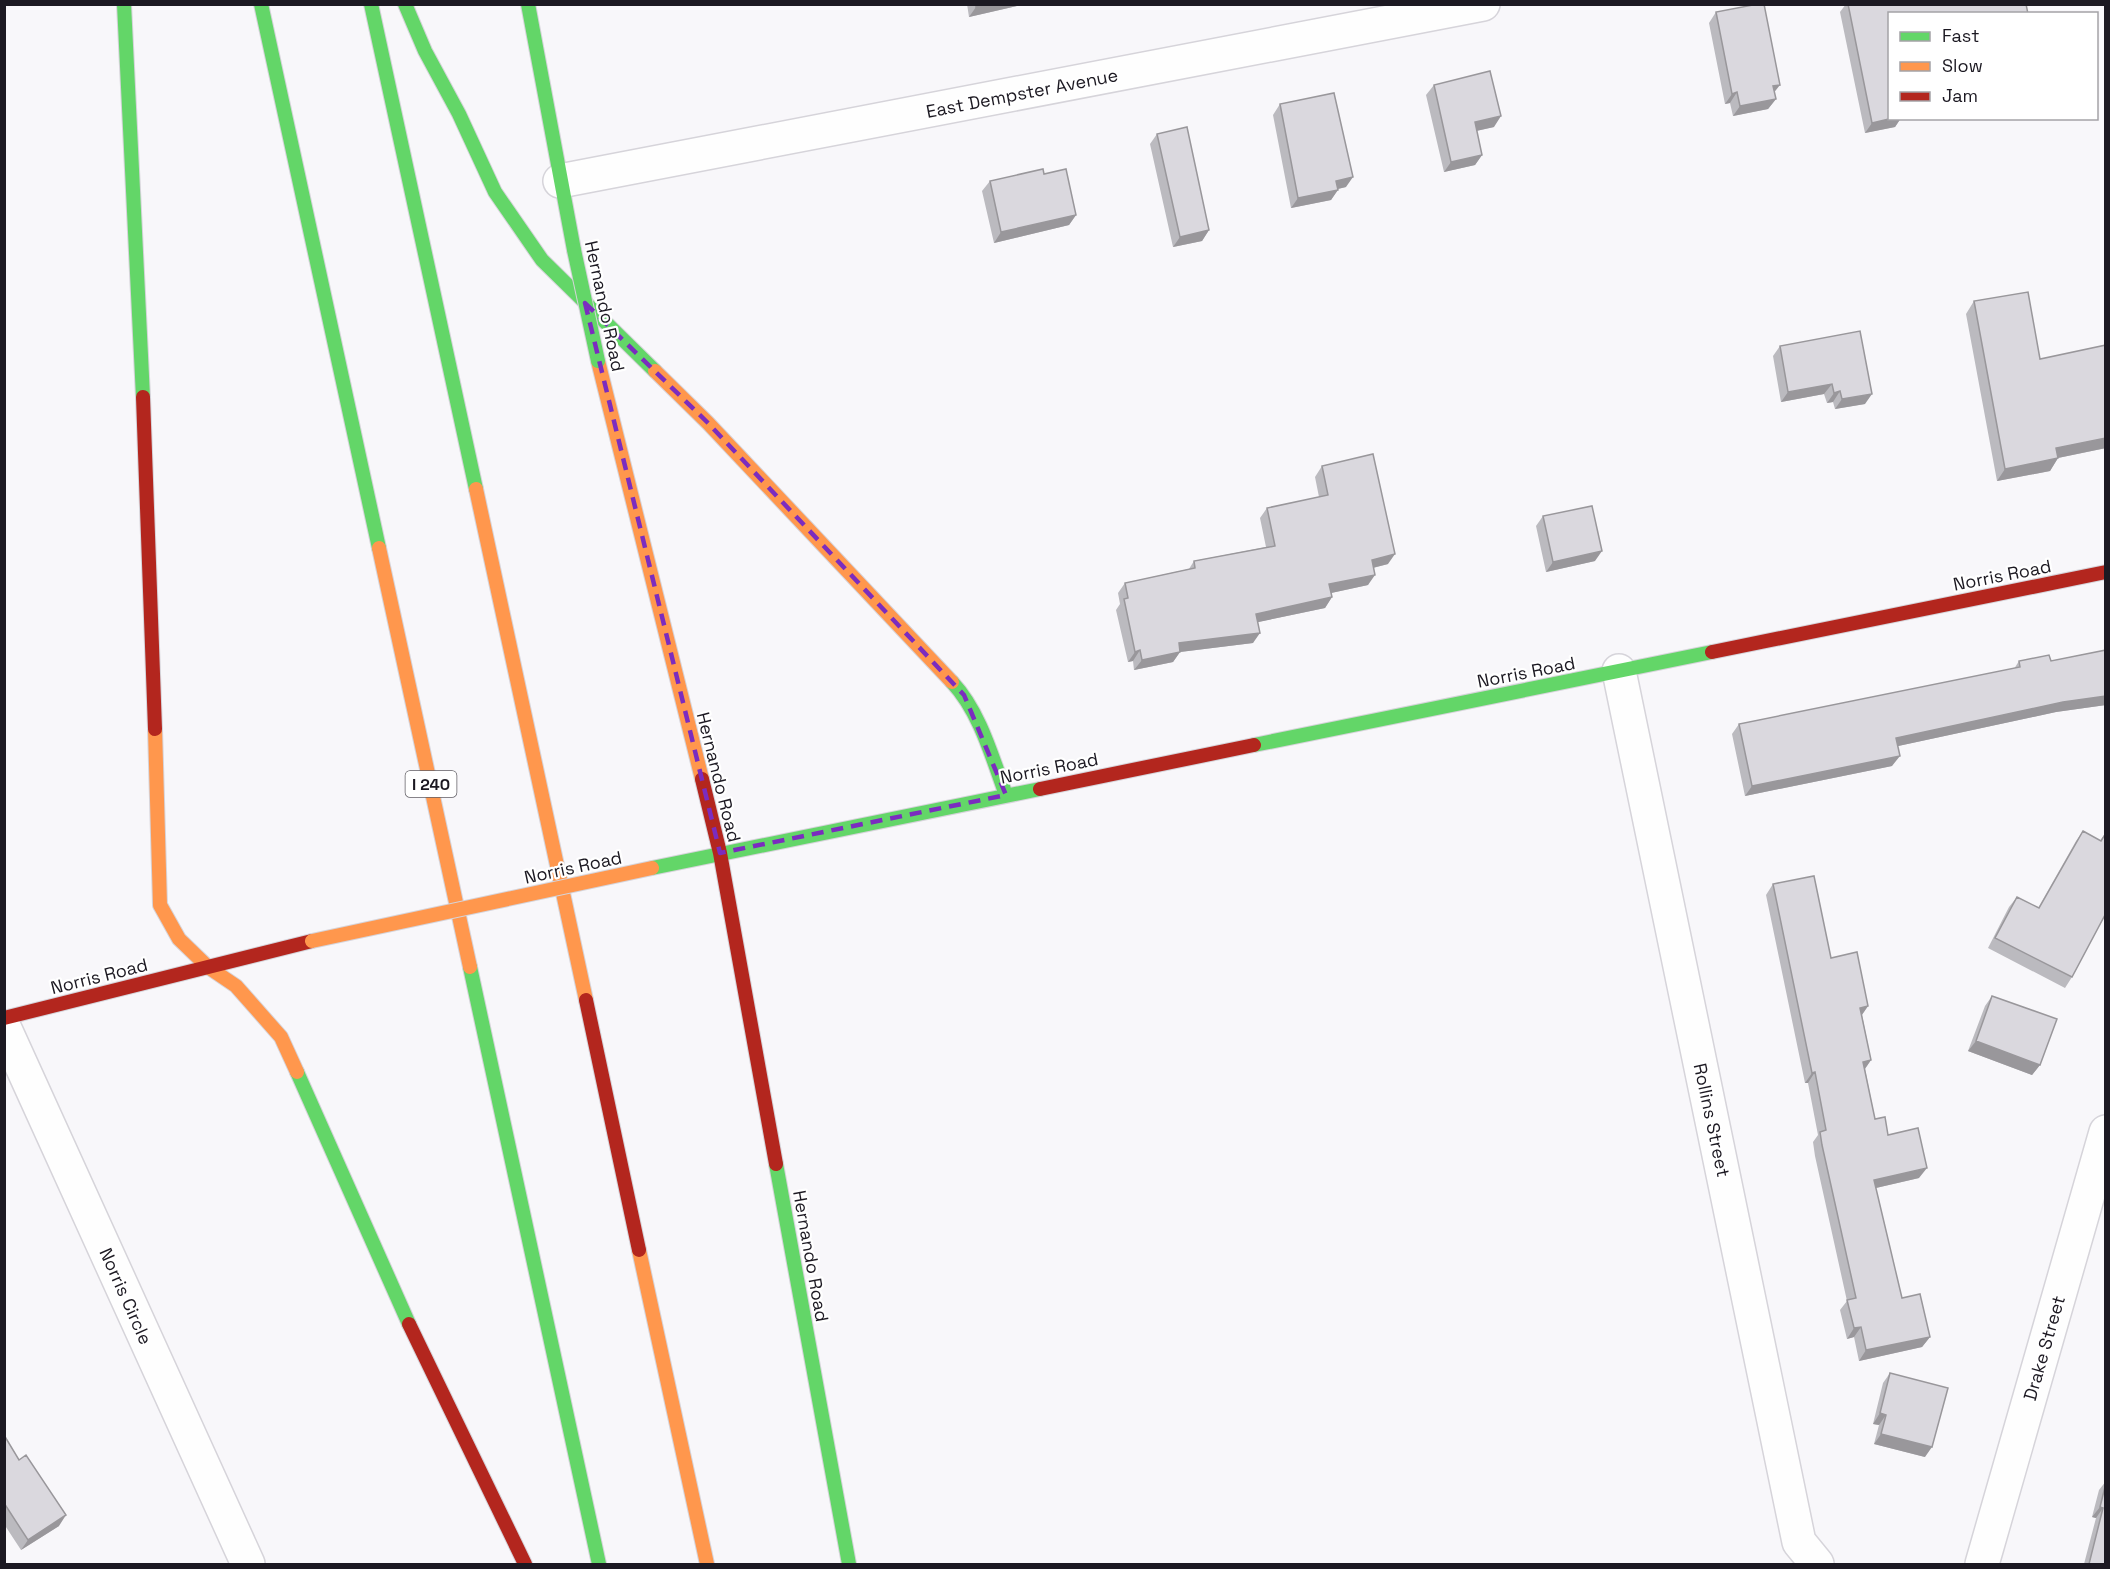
<svg xmlns="http://www.w3.org/2000/svg" width="2110" height="1569" viewBox="0 0 2110 1569" font-family="'Space Grotesk',sans-serif">
	<rect width="100%" height="100%" fill="#f8f7fa"/>
	<g fill="none" stroke-linecap="round" stroke-linejoin="round">
		<defs>
			<path id="street" d="M 560,181 L 1483,4
				M 1619,671 L 1799,1542 L 1817,1564
				M 4,1027 L 248,1564
				M 1982,1564 L 2106,1132"/>
			<path id="fast" d="M 124,4 L 143,397
				M 261,4 L 379,548
				M 371,4 L 476,489
				M 405,4 L 425,51 L 459,114 L 495,192 L 542,260 L 655,371
				M 528,4 L 574,250
				M 952,682 C 980,712 992,757 1006,795
				M 1254,745 L 1712,652
				M 652,868 L 1040,789
				M 470,967 L 599,1564
				M 297,1072 L 409,1324
				M 776,1164 L 849,1564"/>
			<path id="slow" d="M 598,361 L 702,779
				M 655,371 L 708,423 L 952,682
				M 476,489 L 586,1000
				M 379,548 L 470,967
				M 155,729 L 160,905 L 179,939 L 208,967 L 236,986 L 281,1037 L 297,1072
				M 639,1250 L 707,1564"/>
			<path id="jam" d="M 143,397 L 155,729
				M 1712,652 L 2106,572
				M 702,779 L 720,853 L 776,1164
				M 1040,789 L 1254,745
				M 586,1000 L 639,1250
				M 4,1018 L 312,941
				M 409,1324 L 525,1564"/>
		</defs>
		<use href="#street" stroke="#d6d4da" stroke-width="36"/>
		<use href="#fast" stroke="#d6d4da" stroke-width="16"/>
		<use href="#slow" stroke="#d6d4da" stroke-width="16"/>
		<use href="#jam" stroke="#d6d4da" stroke-width="16"/>
		<use href="#street" stroke="#fefefe" stroke-width="33"/>
		<use href="#fast" stroke="#63d668" stroke-width="14"/>
		<use href="#slow" stroke="#ff974d" stroke-width="14"/>
		<use href="#jam" stroke="#b3261e" stroke-width="14"/>
		<defs>
			<path id="fast-bridge" d="M 574,250 L 598,361"/>
			<path id="slow-bridge" d="M 312,941 L 652,868"/>
		</defs>
		<use href="#fast-bridge" stroke="#d6d4da" stroke-width="16" stroke-linecap="butt"/>
		<use href="#slow-bridge" stroke="#d6d4da" stroke-width="16" stroke-linecap="butt"/>
		<use href="#fast-bridge" stroke="#63d668" stroke-width="14"/>
		<use href="#slow-bridge" stroke="#ff974d" stroke-width="14"/>
	</g>
	<path fill="#bbbabf" d="M 967,4 L 1026,4 L 969,17 Z
		M 1846,4 L 2026,4 L 1890,14 L 1890,118 L 1901,118 L 1895,127 L 1865,133 L 1840,12 Z
		M 1716,12 L 1774,93 L 1776,99 L 1768,109 L 1733,116 L 1730,103 L 1725,104 L 1709,23 Z
		M 1434,85 L 1494,127 L 1476,131 L 1482,155 L 1475,165 L 1444,172 L 1426,95 Z
		M 1280,104 L 1346,187 L 1338,189 L 1331,200 L 1291,208 L 1273,115 Z
		M 1157,134 L 1209,230 L 1202,241 L 1173,247 L 1150,144 Z
		M 990,181 L 1076,215 L 1069,225 L 994,243 L 982,191 Z
		M 1974,301 L 2040,359 L 2106,345 L 2106,448 L 2058,458 L 2050,471 L 1997,481 L 1966,314 Z
		M 1780,346 L 1865,404 L 1835,409 L 1833,402 L 1827,403 L 1824,394 L 1781,402 L 1773,356 Z
		M 1322,466 L 1388,564 L 1373,568 L 1368,585 L 1331,593 L 1332,597 L 1325,608 L 1258,622 L 1253,643 L 1180,652 L 1173,662 L 1134,670 L 1133,661 L 1128,662 L 1116,610 L 1120,604 L 1118,593 L 1125,583 L 1189,569 L 1194,561 L 1266,547 L 1260,518 L 1267,508 L 1319,497 L 1315,477 Z
		M 1543,516 L 1595,561 L 1546,572 L 1536,526 Z
		M 2106,650 L 2106,705 L 2056,712 L 1898,746 L 1892,766 L 1745,796 L 1732,734 L 1739,724 L 2014,669 L 2019,661 L 2051,661 Z
		M 2083,831 L 2100,841 L 2106,832 L 2106,913 L 2072,977 L 2065,988 L 1988,948 L 2009,907 L 2017,897 L 2038,908 L 2076,841 Z
		M 1773,884 L 1868,1006 L 1862,1015 L 1871,1060 L 1865,1069 L 1875,1119 L 1888,1135 L 1919,1178 L 1876,1188 L 1902,1298 L 1930,1337 L 1922,1347 L 1859,1361 L 1854,1337 L 1847,1339 L 1840,1310 L 1847,1301 L 1815,1156 L 1813,1142 L 1818,1135 L 1808,1083 L 1805,1083 L 1766,895 Z
		M 1992,996 L 2040,1065 L 2032,1075 L 1968,1051 L 1985,1006 Z
		M 1890,1373 L 1925,1457 L 1874,1444 L 1879,1425 L 1873,1424 L 1883,1383 Z
		M 4,1435 L 59,1526 L 21,1550 L 4,1524 Z
		M 2106,1481 L 2106,1564 L 2084,1564 L 2096,1518 L 2092,1517 L 2099,1490 Z"/>
	<path fill="#99979b" d="M 987,4 L 1026,4 L 969,17 L 976,7 Z
		M 1780,85 L 1772,95 L 1773,86 Z
		M 1737,92 L 1730,103 L 1725,104 L 1732,94 Z
		M 1776,99 L 1768,109 L 1733,116 L 1740,106 Z
		M 1501,116 L 1494,127 L 1467,133 L 1475,122 Z
		M 1893,118 L 1901,118 L 1895,127 L 1865,133 L 1872,123 Z
		M 1482,155 L 1475,165 L 1444,172 L 1451,162 Z
		M 1353,177 L 1346,187 L 1333,190 L 1338,190 L 1331,200 L 1291,208 L 1298,198 L 1336,181 Z
		M 1076,215 L 1069,225 L 994,243 L 1001,232 Z
		M 1209,230 L 1202,241 L 1173,247 L 1180,237 Z
		M 1832,384 L 1824,394 L 1781,402 L 1788,392 Z
		M 1840,391 L 1833,402 L 1827,403 L 1834,393 Z
		M 1872,394 L 1865,404 L 1835,409 L 1842,399 Z
		M 2106,438 L 2106,448 L 2048,460 L 2056,448 Z
		M 2058,458 L 2050,471 L 1997,481 L 2005,469 Z
		M 1602,551 L 1595,561 L 1546,572 L 1553,562 Z
		M 1395,554 L 1388,564 L 1364,570 L 1372,560 Z
		M 1375,575 L 1368,585 L 1322,595 L 1329,584 Z
		M 1332,597 L 1325,608 L 1249,624 L 1256,614 Z
		M 1260,633 L 1253,643 L 1180,652 L 1173,662 L 1134,670 L 1142,660 L 1179,643 Z
		M 1140,650 L 1133,661 L 1128,662 L 1135,652 Z
		M 2106,696 L 2106,705 L 2056,712 L 1889,748 L 1896,738 L 2063,702 Z
		M 1900,756 L 1892,766 L 1745,796 L 1752,786 Z
		M 1868,1006 L 1861,1016 L 1860,1008 Z
		M 1976,1041 L 2040,1065 L 2032,1075 L 1968,1051 Z
		M 1871,1060 L 1864,1070 L 1863,1062 Z
		M 1815,1072 L 1808,1083 L 1805,1083 L 1812,1073 Z
		M 1927,1168 L 1919,1178 L 1867,1190 L 1874,1180 Z
		M 1861,1327 L 1854,1337 L 1847,1339 L 1854,1328 Z
		M 1930,1337 L 1922,1347 L 1859,1361 L 1866,1350 Z
		M 1880,1413 L 1886,1415 L 1879,1425 L 1873,1424 Z
		M 1881,1434 L 1932,1447 L 1925,1457 L 1874,1444 Z
		M 2100,1507 L 2103,1508 L 2096,1518 L 2092,1517 Z
		M 66,1515 L 59,1526 L 21,1550 L 28,1540 Z"/>
	<path fill="#dad8de" stroke="#99979b" stroke-width="1.5" d="M 976,4 L 987,4 L 976,7 Z
		M 1758,4 L 1764,4 L 1780,85 L 1773,86 L 1776,99 L 1740,106 L 1737,92 L 1732,94 L 1716,12 Z
		M 1848,4 L 2026,4 L 2028,14 L 1890,14 L 1890,118 L 1893,118 L 1872,123 Z
		M 1490,71 L 1501,116 L 1475,122 L 1482,155 L 1451,162 L 1434,85 Z
		M 1334,93 L 1353,177 L 1336,181 L 1338,190 L 1298,198 L 1280,104 Z
		M 1187,127 L 1209,230 L 1180,237 L 1157,134 Z
		M 1043,169 L 1044,174 L 1066,169 L 1076,215 L 1001,232 L 990,181 Z
		M 2028,292 L 2040,359 L 2106,345 L 2106,438 L 2056,448 L 2058,458 L 2005,469 L 1974,301 Z
		M 1860,331 L 1872,394 L 1842,399 L 1840,391 L 1834,393 L 1832,384 L 1788,392 L 1780,346 Z
		M 1373,454 L 1395,554 L 1372,560 L 1375,575 L 1329,584 L 1332,597 L 1256,614 L 1260,633 L 1179,643 L 1180,652 L 1142,660 L 1140,650 L 1135,652 L 1124,599 L 1128,598 L 1125,583 L 1195,568 L 1194,561 L 1275,546 L 1267,508 L 1328,495 L 1322,466 Z
		M 1592,506 L 1602,551 L 1553,562 L 1543,516 Z
		M 2106,650 L 2106,696 L 2063,702 L 1896,738 L 1900,756 L 1752,786 L 1739,724 L 2020,667 L 2019,661 L 2049,655 L 2051,661 Z
		M 2083,831 L 2101,841 L 2106,833 L 2106,913 L 2072,977 L 1995,938 L 2017,897 L 2039,908 Z
		M 1814,876 L 1831,958 L 1857,952 L 1868,1006 L 1860,1008 L 1871,1060 L 1863,1062 L 1875,1119 L 1885,1117 L 1888,1135 L 1918,1128 L 1927,1168 L 1874,1180 L 1902,1298 L 1920,1294 L 1930,1337 L 1866,1350 L 1861,1327 L 1854,1328 L 1847,1300 L 1856,1298 L 1822,1145 L 1820,1132 L 1826,1130 L 1815,1072 L 1812,1073 L 1773,884 Z
		M 1992,996 L 2057,1019 L 2040,1065 L 1976,1041 Z
		M 1890,1373 L 1948,1388 L 1932,1447 L 1881,1434 L 1886,1415 L 1880,1413 Z
		M 4,1435 L 19,1460 L 26,1455 L 66,1515 L 28,1540 L 4,1503 Z
		M 2106,1483 L 2106,1564 L 2089,1564 L 2103,1508 L 2100,1507 Z"/>
	<path fill="none" stroke="#7b2cbf" stroke-width="4.5" stroke-dasharray="12 8" stroke-linejoin="round" d="M 585,303 L 708,423 L 964,695 L 1006,795 L 720,853 Z"/>
	<g text-anchor="middle" dominant-baseline="central" stroke-width="4.5" stroke-linejoin="round" paint-order="stroke">
		<rect fill="#fff" stroke="#605e64" stroke-width="1.5" x="405.5" y="771" width="51" height="26" rx="4.5"/>
		<g font-size="16" font-weight="bold" fill="#1c1922">
			<text x="431" y="784">I 240</text>
		</g>
		<g font-size="18" fill="#1c1922" stroke="#fff">
			<text transform="translate(1022 93) rotate(-11)">East Dempster Avenue</text>
			<text transform="translate(605 306) rotate(78)">Hernando Road</text>
			<text transform="translate(2002 575) rotate(-11)">Norris Road</text>
			<text transform="translate(1526 672) rotate(-11)">Norris Road</text>
			<text transform="translate(1049 768) rotate(-11)">Norris Road</text>
			<text transform="translate(719 777) rotate(76)">Hernando Road</text>
			<text transform="translate(573 867) rotate(-12)">Norris Road</text>
			<text transform="translate(99 976) rotate(-14)">Norris Road</text>
			<text transform="translate(1712 1120) rotate(78)">Rollins Street</text>
			<text transform="translate(811 1256) rotate(80)">Hernando Road</text>
			<text transform="translate(126 1296) rotate(66)">Norris Circle</text>
			<text transform="translate(2044 1348) rotate(-74)">Drake Street</text>
		</g>
	</g>
	<rect width="2110" height="1569" fill="none" stroke="#1c1922" stroke-width="12"/>
	<rect x="1888" y="12" width="210" height="108" fill="#ffffff" stroke="#a4a3a7" stroke-width="1.5"/>
	<rect x="1900" y="32" width="30" height="9" fill="#63d668" stroke="#a4a3a7" stroke-width="1.5"/>
	<text x="1942" y="42" font-size="18" fill="#1c1922">Fast</text>
	<rect x="1900" y="62" width="30" height="9" fill="#ff974d" stroke="#a4a3a7" stroke-width="1.5"/>
	<text x="1942" y="72" font-size="18" fill="#1c1922">Slow</text>
	<rect x="1900" y="92" width="30" height="9" fill="#b3261e" stroke="#a4a3a7" stroke-width="1.5"/>
	<text x="1942" y="102" font-size="18" fill="#1c1922">Jam</text>
</svg>
